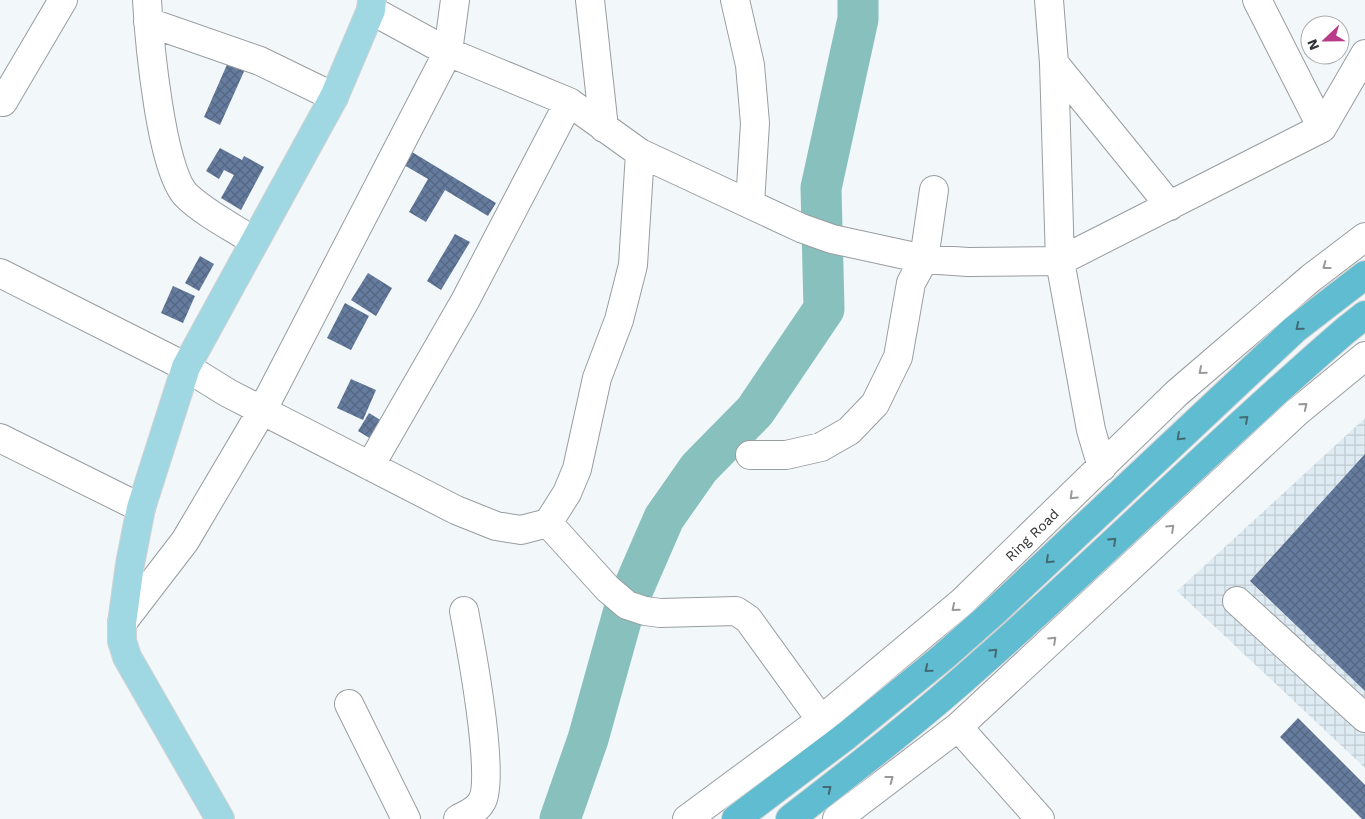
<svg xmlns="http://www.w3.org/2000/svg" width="1365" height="819" viewBox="0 0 1365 819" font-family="'Work Sans',sans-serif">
	<defs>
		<pattern id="industrial-grid" width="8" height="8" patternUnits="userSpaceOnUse" patternTransform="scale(1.25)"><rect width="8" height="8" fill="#dfebf3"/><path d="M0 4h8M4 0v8" fill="none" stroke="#c0cad1"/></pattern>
		<pattern id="building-cross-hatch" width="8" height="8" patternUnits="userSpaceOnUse" patternTransform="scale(1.25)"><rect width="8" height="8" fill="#657c9e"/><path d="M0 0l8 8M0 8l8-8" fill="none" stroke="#546682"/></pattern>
	</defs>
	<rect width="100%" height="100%" fill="#f2f7fa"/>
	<path fill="url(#industrial-grid)" d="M 1365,418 L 1365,768 L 1177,591 Z"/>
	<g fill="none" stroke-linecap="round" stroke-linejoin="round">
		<path stroke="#88c0bd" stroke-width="41" d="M 560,819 L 588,739 L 624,610 L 664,518 L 699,468 L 755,411 L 824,309 L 821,188 L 858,19 L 858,0"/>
	</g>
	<path fill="url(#building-cross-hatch)" d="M 229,60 L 246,67 L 220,125 L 204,117 Z
		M 220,148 L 242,160 L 244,156 L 264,167 L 241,210 L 221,198 L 234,175 L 224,170 L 219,179 L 206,171 Z
		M 412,152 L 496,203 L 488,216 L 445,190 L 426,222 L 409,212 L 428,179 L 404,165 Z
		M 455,234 L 470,242 L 441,290 L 427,281 Z
		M 200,256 L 214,264 L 199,291 L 185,283 Z
		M 368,273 L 392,288 L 376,316 L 351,300 Z
		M 173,286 L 195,296 L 183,323 L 161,313 Z
		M 345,303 L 369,316 L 351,350 L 327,338 Z
		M 351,379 L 376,390 L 363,420 L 337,408 Z
		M 369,413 L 387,424 L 376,442 L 358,431 Z
		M 1365,454 L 1365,691 L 1250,581 Z
		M 1298,718 L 1365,785 L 1365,819 L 1362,819 L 1280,737 Z"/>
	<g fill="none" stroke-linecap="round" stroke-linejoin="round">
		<defs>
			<path id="minor" d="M 147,0 C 149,38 161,173 187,196 C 206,214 232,227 254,241
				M 590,0 L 604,128
				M 735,0 L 750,65 L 755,123 L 750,204
				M 1049,0 L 1054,63 L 1060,261 L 1091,430 L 1102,467
				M 1257,0 L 1322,128
				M 371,10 L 448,52 L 569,102 L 640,153 L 801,228 L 832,239 L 924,259 L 968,262 L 1060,261 L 1322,128 L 1365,54
				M 148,22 L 260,61 L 334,97
				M 1054,63 L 1170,206
				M 3,102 L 63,0
				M 0,273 L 186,367 L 228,393 L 456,510 L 496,526 L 521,530 L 548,523 L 567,493 L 577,469 L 597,378 L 619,320 L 633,265 L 640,153
				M 0,438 L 141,508
				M 750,455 L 786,455 L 821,447 L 849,431 L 875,404 L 898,357 L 911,283 L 924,259 L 934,190
				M 370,466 L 465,301 L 569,102
				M 548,523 L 608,589 L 627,605 L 645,611 L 660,613 L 736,611 L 748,619 L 821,720
				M 1237,601 L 1365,718
				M 122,623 L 185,541 L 263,409 L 448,52 L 455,0
				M 349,704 L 406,819
				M 958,727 L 1040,819
				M 458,819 C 467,814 477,811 482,801 C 496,778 470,642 464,611
				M 687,819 L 821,720 L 962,602 L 1177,393 L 1311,278 L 1365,237
				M 837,819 L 958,727 L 1297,412 L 1365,356"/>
			<path id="major" d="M 220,819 L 127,657 L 122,641 L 122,623 L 130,564 L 141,508 L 186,367 L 334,97 L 371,10 L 372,0"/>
			<path id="highway" d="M 736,819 L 846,736 L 943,657 L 995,611 L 1295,329 L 1365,275
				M 790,819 C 857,767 923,716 986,659 C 1108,551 1223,436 1346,330 L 1365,315"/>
		</defs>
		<use href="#minor" stroke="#989da0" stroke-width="30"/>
		<use href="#major" stroke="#d2d2d2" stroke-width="30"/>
		<use href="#highway" stroke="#d2d2d2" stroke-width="30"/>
		<use href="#minor" stroke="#fff" stroke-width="28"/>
		<use href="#major" stroke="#9fd7e3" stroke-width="28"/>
		<use href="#highway" stroke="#5fbcd1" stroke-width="28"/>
	</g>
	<defs><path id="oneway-chevron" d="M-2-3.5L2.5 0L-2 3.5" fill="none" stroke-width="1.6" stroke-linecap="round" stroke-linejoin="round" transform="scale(1.25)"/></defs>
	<g stroke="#98999a">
		<use href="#oneway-chevron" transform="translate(1326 266) rotate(143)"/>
		<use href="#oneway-chevron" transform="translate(1202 371) rotate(139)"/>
		<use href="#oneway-chevron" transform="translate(1304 406) rotate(-39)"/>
		<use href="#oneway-chevron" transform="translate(1073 496) rotate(136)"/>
		<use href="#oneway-chevron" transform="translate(1171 528) rotate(-43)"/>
		<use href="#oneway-chevron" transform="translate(955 608) rotate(140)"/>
		<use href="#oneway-chevron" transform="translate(1053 640) rotate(-43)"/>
		<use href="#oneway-chevron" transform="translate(890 779) rotate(-37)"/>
	</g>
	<g stroke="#436a73">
		<use href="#oneway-chevron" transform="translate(1299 327) rotate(141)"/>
		<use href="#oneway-chevron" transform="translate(1245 419) rotate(-42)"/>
		<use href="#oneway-chevron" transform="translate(1180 437) rotate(137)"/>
		<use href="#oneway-chevron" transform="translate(1113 541) rotate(-43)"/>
		<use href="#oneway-chevron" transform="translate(1049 560) rotate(137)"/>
		<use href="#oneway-chevron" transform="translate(994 652) rotate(-43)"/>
		<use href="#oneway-chevron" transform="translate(928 669) rotate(141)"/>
		<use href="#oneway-chevron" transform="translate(828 789) rotate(-38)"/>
	</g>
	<g text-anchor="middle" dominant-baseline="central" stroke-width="5" stroke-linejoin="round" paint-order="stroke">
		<g font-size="14" fill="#313334" stroke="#fff">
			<text transform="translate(1032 535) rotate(-44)">Ring Road</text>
		</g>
	</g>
	<g transform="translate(1325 40) rotate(248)"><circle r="24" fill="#ffffff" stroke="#adadae"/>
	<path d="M0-4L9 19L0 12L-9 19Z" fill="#b93a88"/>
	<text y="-8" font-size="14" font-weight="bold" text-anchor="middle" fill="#313334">N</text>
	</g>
</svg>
